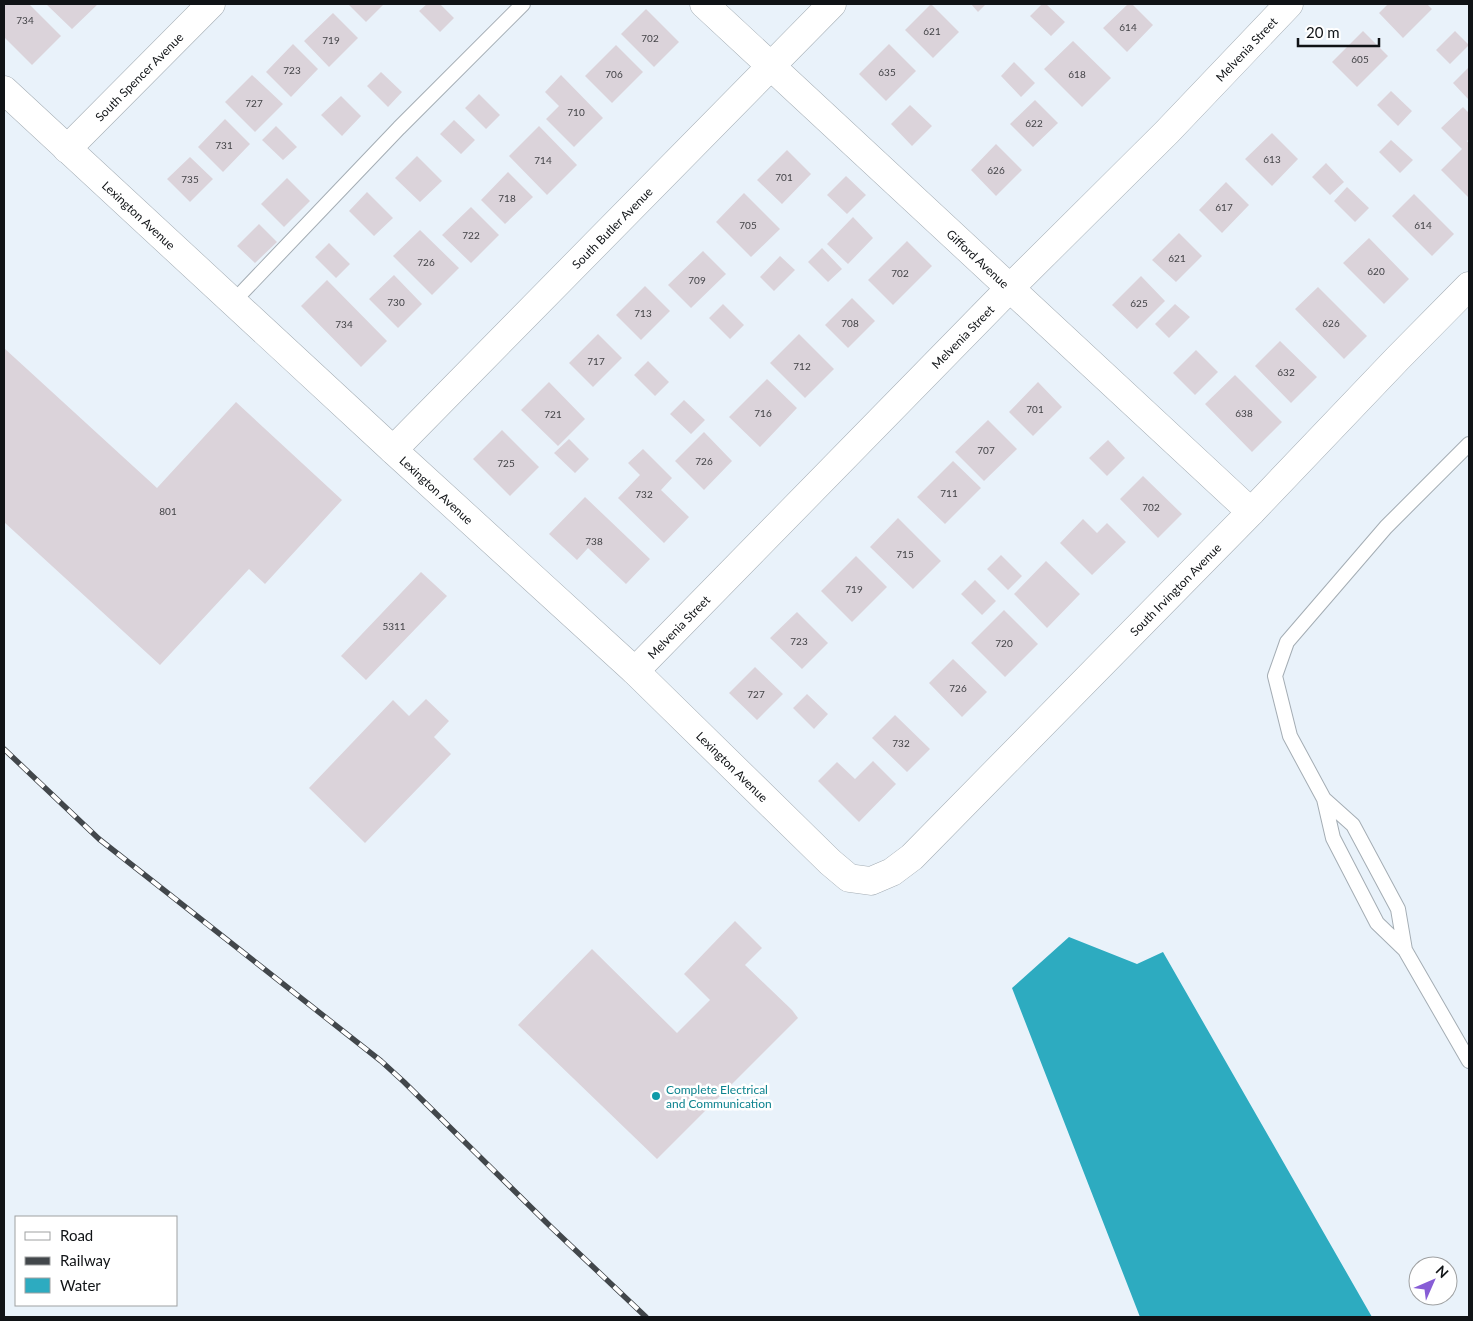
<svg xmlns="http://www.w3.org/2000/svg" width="1473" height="1321" viewBox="0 0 1473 1321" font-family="Lato,sans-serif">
	<rect width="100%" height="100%" fill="#e9f2fa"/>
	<path fill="#2dabc0" d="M 1069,937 L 1137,964 L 1163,952 L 1372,1317 L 1140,1317 L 1012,988 Z"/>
	<path fill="#dbd3da" d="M 4,4 L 29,4 L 61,36 L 32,65 L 4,37 Z
		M 46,4 L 98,4 L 72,29 Z
		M 348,4 L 384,4 L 366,22 Z
		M 427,4 L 440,4 L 454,18 L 440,32 L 419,11 Z
		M 931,4 L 959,32 L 933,58 L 905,30 Z
		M 971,4 L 986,4 L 978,12 Z
		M 1042,4 L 1046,4 L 1065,22 L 1051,36 L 1030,16 Z
		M 1128,4 L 1132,4 L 1153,25 L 1127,52 L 1103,28 Z
		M 1388,4 L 1427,4 L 1432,9 L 1403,38 L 1379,13 Z
		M 646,9 L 679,42 L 654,67 L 621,34 Z
		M 333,13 L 358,38 L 329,67 L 304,41 Z
		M 1363,31 L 1388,56 L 1357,87 L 1332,62 Z
		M 1455,31 L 1469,45 L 1450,64 L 1436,50 Z
		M 1073,41 L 1111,78 L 1082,107 L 1044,69 Z
		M 293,44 L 318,69 L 291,97 L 266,72 Z
		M 889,44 L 916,71 L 886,101 L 859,74 Z
		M 616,45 L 643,72 L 612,103 L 585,76 Z
		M 1014,62 L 1035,83 L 1021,97 L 1001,76 Z
		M 1469,67 L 1469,100 L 1453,83 Z
		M 381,72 L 402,92 L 388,107 L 367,86 Z
		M 252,75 L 283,104 L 255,132 L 225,102 Z
		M 561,75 L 603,118 L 574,147 L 546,119 L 559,106 L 545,92 Z
		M 1391,91 L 1412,111 L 1398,126 L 1377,105 Z
		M 479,94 L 500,115 L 486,129 L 465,108 Z
		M 341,96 L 361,116 L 342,136 L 321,115 Z
		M 1035,100 L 1058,123 L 1033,147 L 1010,124 Z
		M 910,105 L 932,126 L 912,146 L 891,124 Z
		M 1463,107 L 1469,113 L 1469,139 L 1467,141 L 1469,144 L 1469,198 L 1441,170 L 1462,149 L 1441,128 Z
		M 225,119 L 250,144 L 223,172 L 198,147 Z
		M 454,120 L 475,140 L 461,154 L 440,134 Z
		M 276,126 L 297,147 L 283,160 L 262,140 Z
		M 539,126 L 577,165 L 547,195 L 509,156 Z
		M 1272,133 L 1298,159 L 1272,186 L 1245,159 Z
		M 1391,140 L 1413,160 L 1400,173 L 1379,152 Z
		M 996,144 L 1022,170 L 996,196 L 971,170 Z
		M 787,150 L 811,174 L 782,204 L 757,180 Z
		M 417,156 L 442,181 L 420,202 L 395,178 Z
		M 190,157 L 213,179 L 190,202 L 167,179 Z
		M 1326,163 L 1344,182 L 1330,195 L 1312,177 Z
		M 508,172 L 533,197 L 505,224 L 481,200 Z
		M 846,176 L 866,195 L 847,214 L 827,195 Z
		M 287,178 L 310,201 L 284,227 L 261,204 Z
		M 1226,182 L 1249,205 L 1222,233 L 1199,210 Z
		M 1347,187 L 1369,208 L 1355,222 L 1334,201 Z
		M 367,192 L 393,218 L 374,236 L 349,211 Z
		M 744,193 L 780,229 L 751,257 L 716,222 Z
		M 1414,194 L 1454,234 L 1432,256 L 1392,216 Z
		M 471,207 L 499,235 L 471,263 L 442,235 Z
		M 853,217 L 873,238 L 848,264 L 827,244 Z
		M 259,224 L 277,242 L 255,263 L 237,246 Z
		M 420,230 L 459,268 L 432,295 L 393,256 Z
		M 1179,233 L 1202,256 L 1176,282 L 1152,260 Z
		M 1369,238 L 1409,279 L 1384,304 L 1343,263 Z
		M 907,241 L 932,266 L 893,305 L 868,280 Z
		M 329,243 L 350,264 L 336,278 L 315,257 Z
		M 822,248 L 842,269 L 828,282 L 808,262 Z
		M 703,251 L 726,274 L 691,308 L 668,285 Z
		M 780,256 L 795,270 L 774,291 L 760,277 Z
		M 394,275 L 422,304 L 398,328 L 369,299 Z
		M 1141,276 L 1165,301 L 1137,329 L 1112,305 Z
		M 327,280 L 387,341 L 361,367 L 301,306 Z
		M 645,286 L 670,311 L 641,340 L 616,315 Z
		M 1318,287 L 1367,336 L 1344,359 L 1295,309 Z
		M 852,298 L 875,321 L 848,348 L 825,325 Z
		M 723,304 L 744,325 L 730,339 L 709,318 Z
		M 1175,304 L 1190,317 L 1169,338 L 1155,324 Z
		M 598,334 L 622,358 L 593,387 L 569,363 Z
		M 799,334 L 834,369 L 805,398 L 770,363 Z
		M 1280,341 L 1317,377 L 1291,403 L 1255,366 Z
		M 4,348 L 157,488 L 236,402 L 342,500 L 265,584 L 249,569 L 160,665 L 4,522 Z
		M 1196,350 L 1218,372 L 1195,395 L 1173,373 Z
		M 648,361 L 669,382 L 655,396 L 634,375 Z
		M 1235,375 L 1282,422 L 1252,452 L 1205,404 Z
		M 767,379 L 797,408 L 760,447 L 729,417 Z
		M 549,382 L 585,419 L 558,446 L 521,410 Z
		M 1038,382 L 1062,407 L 1033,436 L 1009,412 Z
		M 684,400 L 705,420 L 691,434 L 670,414 Z
		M 988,420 L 1017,449 L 984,481 L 955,452 Z
		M 502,430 L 539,467 L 510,496 L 473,459 Z
		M 704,432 L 732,461 L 704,490 L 675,461 Z
		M 569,439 L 589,459 L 575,473 L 554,453 Z
		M 1108,440 L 1125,458 L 1107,476 L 1089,458 Z
		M 643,449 L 672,478 L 661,490 L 689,517 L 664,543 L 618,498 L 640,475 L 628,463 Z
		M 953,461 L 981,488 L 945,524 L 917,497 Z
		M 1143,476 L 1182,514 L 1158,538 L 1120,499 Z
		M 585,497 L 650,559 L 626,584 L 588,548 L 577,560 L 549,534 Z
		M 898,518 L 941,561 L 913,589 L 870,547 Z
		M 1083,519 L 1097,533 L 1107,523 L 1126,542 L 1092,575 L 1060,543 Z
		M 1001,555 L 1022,576 L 1008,590 L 987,569 Z
		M 856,556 L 887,587 L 852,622 L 821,591 Z
		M 1046,561 L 1080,594 L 1047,628 L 1014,594 Z
		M 421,572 L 447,596 L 366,680 L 341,656 Z
		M 975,580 L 996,601 L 982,615 L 961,594 Z
		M 1004,610 L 1038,644 L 1005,677 L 971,643 Z
		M 797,612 L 828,643 L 802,669 L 770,638 Z
		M 953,659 L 987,692 L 962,717 L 929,683 Z
		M 755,667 L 783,694 L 757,720 L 729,693 Z
		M 807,694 L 828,714 L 814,729 L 793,708 Z
		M 426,699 L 449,721 L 434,737 L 451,754 L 365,843 L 309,788 L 393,700 L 409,716 Z
		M 895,715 L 930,749 L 907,772 L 872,738 Z
		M 873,761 L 896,784 L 859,822 L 818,781 L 837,762 L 855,779 Z
		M 735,921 L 762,948 L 745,965 L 792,1010 L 798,1018 L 657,1159 L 518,1025 L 592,949 L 677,1033 L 710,1000 L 684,974 Z"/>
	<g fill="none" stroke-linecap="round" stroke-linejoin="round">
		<defs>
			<path id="service" d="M 233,302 L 399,128 L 523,4
				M 1324,799 L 1333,838 L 1377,923 L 1405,950 L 1469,1061
				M 1405,950 L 1398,909 L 1353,825 L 1324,799 L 1290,736 L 1275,676 L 1287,642 L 1386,527 L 1469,444"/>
			<g id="minor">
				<path id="s1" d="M 704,4 L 1251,512"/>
				<path id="s2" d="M 4,90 L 393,450 L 635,671 L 830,862 L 849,878 L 871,881 L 892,872 L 912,857 L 1251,512 L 1398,358 L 1469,286"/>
				<path id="s3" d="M 67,149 L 211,4"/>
				<path id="s4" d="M 393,450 L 832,4"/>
				<path id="s5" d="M 635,671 L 1010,288 L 1167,132 L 1289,4"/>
			</g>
		</defs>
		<use href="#service" stroke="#a4adb4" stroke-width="16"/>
		<use href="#minor" stroke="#a4adb4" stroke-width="29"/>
		<use href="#service" stroke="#fff" stroke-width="14"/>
		<use href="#minor" stroke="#fff" stroke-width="28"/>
		<defs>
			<path id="rail" d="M 4,749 L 99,839 L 381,1061 L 404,1082 L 551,1227 L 646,1317"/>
		</defs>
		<use href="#rail" stroke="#42474b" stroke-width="5.5"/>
		<use href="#rail" stroke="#fff" stroke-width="4" stroke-dasharray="11" stroke-linecap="butt"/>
	</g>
	<circle fill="#0f9aa8" stroke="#fff" stroke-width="2" cx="656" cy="1096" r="5"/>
	<g text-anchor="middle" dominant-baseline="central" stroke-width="5" stroke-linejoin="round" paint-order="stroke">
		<g font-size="10" fill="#434347">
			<text x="25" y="20">734</text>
			<text x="1128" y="27">614</text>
			<text x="932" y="31">621</text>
			<text x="650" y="38">702</text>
			<text x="331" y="40">719</text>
			<text x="1360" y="59">605</text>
			<text x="292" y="70">723</text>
			<text x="887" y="72">635</text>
			<text x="614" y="74">706</text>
			<text x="1077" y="74">618</text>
			<text x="254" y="103">727</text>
			<text x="576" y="112">710</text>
			<text x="1034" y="123">622</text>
			<text x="224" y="145">731</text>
			<text x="1272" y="159">613</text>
			<text x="543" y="160">714</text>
			<text x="996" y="170">626</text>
			<text x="784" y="177">701</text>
			<text x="190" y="179">735</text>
			<text x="507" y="198">718</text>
			<text x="1224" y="207">617</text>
			<text x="748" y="225">705</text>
			<text x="1423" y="225">614</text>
			<text x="471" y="235">722</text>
			<text x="1177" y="258">621</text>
			<text x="426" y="262">726</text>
			<text x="1376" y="271">620</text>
			<text x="900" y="273">702</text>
			<text x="697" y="280">709</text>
			<text x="396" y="302">730</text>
			<text x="1139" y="303">625</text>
			<text x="643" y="313">713</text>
			<text x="850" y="323">708</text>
			<text x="1331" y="323">626</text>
			<text x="344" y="324">734</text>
			<text x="596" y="361">717</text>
			<text x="802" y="366">712</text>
			<text x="1286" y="372">632</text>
			<text x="1035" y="409">701</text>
			<text x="763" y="413">716</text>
			<text x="1244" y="413">638</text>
			<text x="553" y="414">721</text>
			<text x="986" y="450">707</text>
			<text x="704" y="461">726</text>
			<text x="506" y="463">725</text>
			<text x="949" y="493">711</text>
			<text x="644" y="494">732</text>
			<text x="1151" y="507">702</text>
			<text x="168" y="511">801</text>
			<text x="594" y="541">738</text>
			<text x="905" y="554">715</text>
			<text x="854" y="589">719</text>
			<text x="394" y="626">5311</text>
			<text x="799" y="641">723</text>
			<text x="1004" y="643">720</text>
			<text x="958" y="688">726</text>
			<text x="756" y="694">727</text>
			<text x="901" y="743">732</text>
		</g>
		<g font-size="12" fill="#101316" stroke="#fff">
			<text stroke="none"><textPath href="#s5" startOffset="872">Melvenia Street</textPath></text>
			<text stroke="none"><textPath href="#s3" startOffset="102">South Spencer Avenue</textPath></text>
			<text stroke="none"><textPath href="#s2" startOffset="184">Lexington Avenue</textPath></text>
			<text stroke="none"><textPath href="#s4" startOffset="312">South Butler Avenue</textPath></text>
			<text stroke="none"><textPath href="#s1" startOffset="374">Gifford Avenue</textPath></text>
			<text stroke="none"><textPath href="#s5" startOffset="468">Melvenia Street</textPath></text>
			<text stroke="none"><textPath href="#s2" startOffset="589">Lexington Avenue</textPath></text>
			<text stroke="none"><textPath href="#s2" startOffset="1601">South Irvington Avenue</textPath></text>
			<text stroke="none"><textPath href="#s5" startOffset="62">Melvenia Street</textPath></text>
			<text stroke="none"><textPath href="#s2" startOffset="994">Lexington Avenue</textPath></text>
		</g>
		<g font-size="12" fill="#0d838f" stroke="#fff" text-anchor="start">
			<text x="666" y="1089">Complete Electrical<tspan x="666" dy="14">and Communication</tspan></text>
		</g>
	</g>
	<rect width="1473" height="1321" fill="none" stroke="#101316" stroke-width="10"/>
	<rect x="15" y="1216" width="162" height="90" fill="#ffffff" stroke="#9fa1a2"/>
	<rect x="25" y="1232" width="25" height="8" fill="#ffffff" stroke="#9fa1a2"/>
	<text x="60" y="1241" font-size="15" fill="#101316">Road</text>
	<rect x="25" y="1257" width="25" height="8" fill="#42474b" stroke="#9fa1a2"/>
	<text x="60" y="1266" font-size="15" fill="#101316">Railway</text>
	<rect x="25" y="1278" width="25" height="15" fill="#2dabc0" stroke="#9fa1a2"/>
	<text x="60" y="1291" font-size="15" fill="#101316">Water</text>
	<g transform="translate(1433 1281) rotate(45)"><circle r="24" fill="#ffffff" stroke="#9fa1a2"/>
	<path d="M0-4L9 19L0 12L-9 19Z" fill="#875dd6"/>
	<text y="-8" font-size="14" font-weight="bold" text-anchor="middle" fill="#101316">N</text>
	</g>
	<path d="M1298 38v8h81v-8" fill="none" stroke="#101316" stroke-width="2.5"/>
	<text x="1306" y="38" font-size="15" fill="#101316" stroke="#ffffff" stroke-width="4" paint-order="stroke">20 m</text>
</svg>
